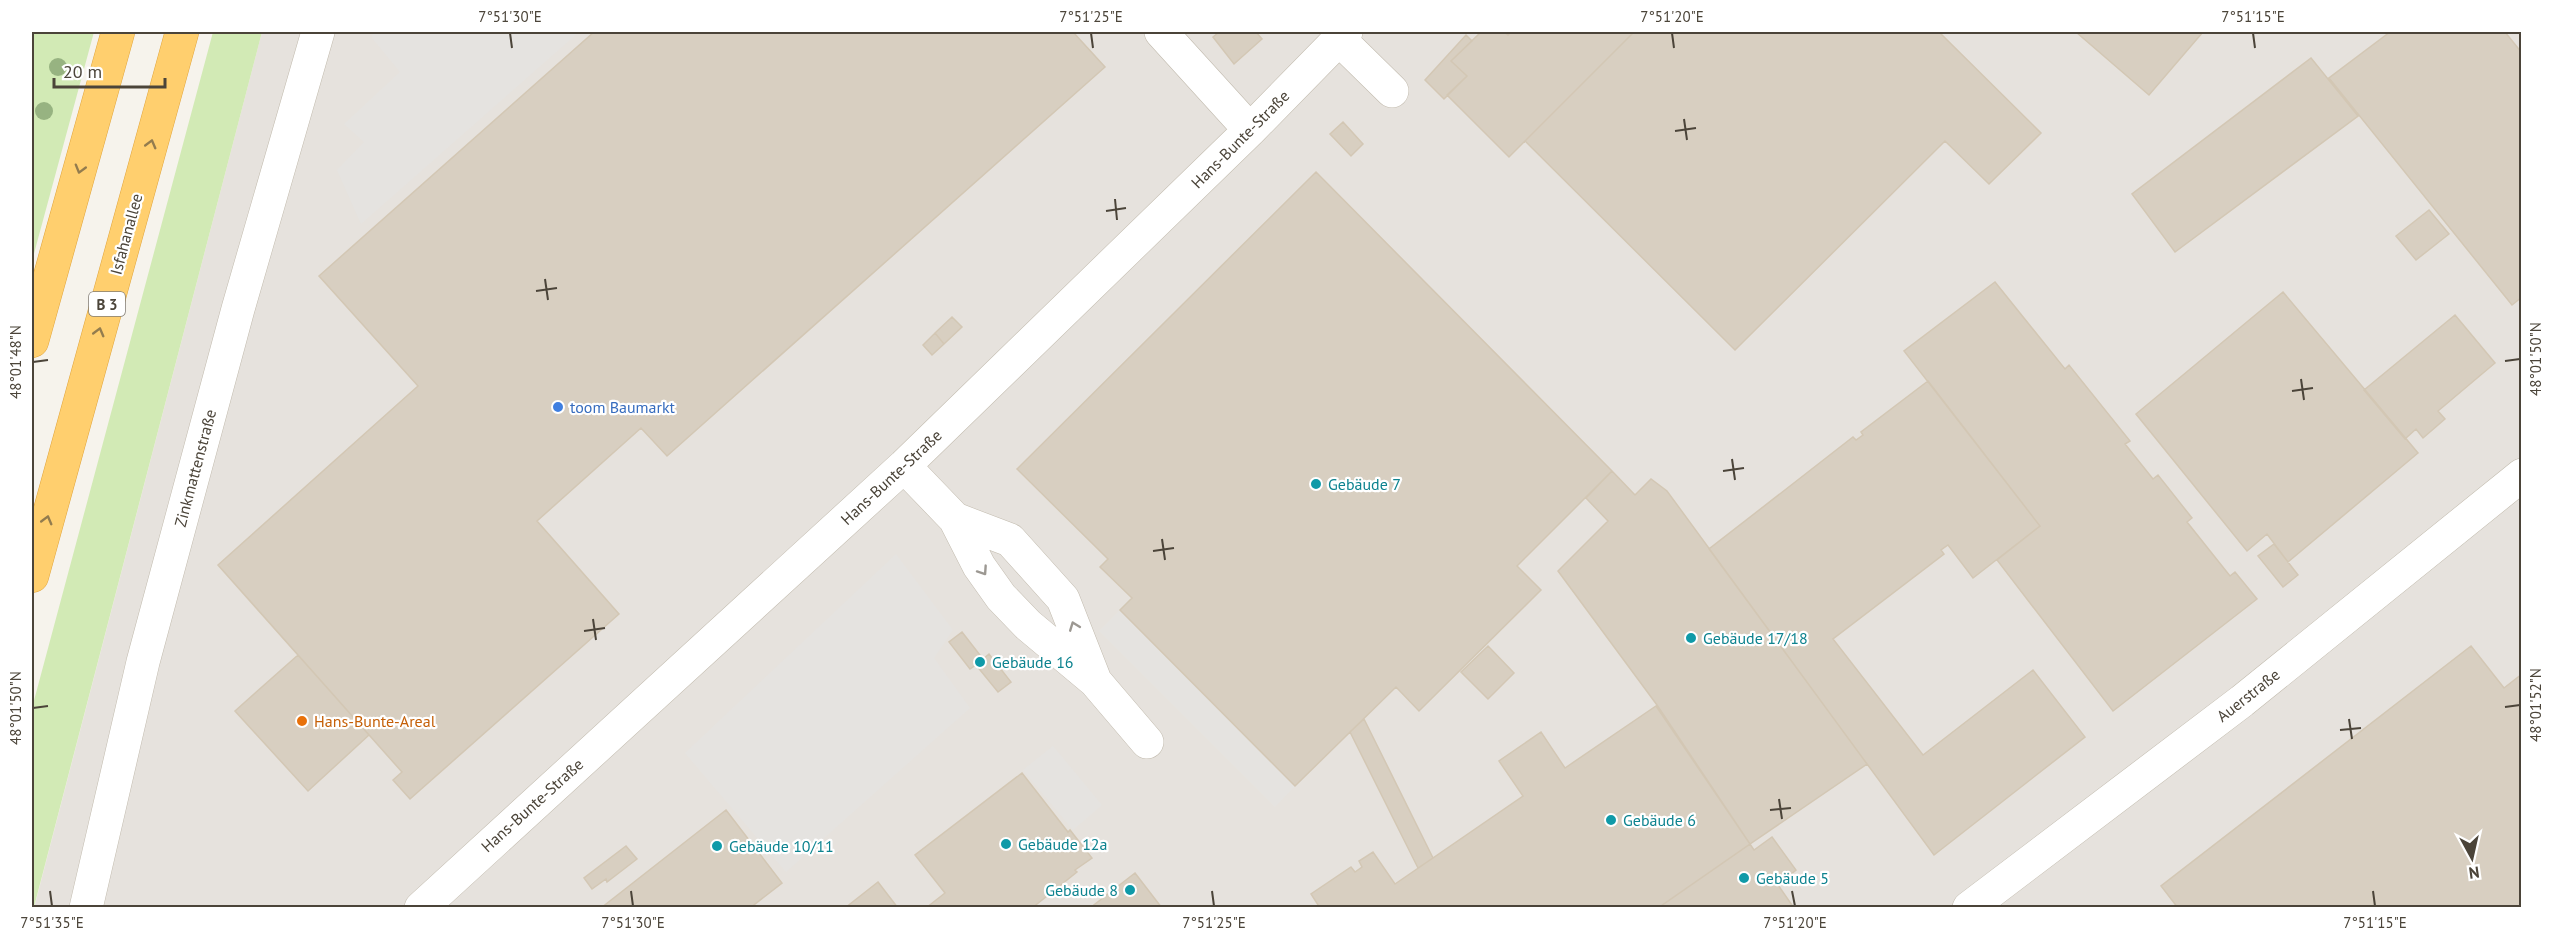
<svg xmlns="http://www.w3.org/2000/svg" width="2553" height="939" viewBox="0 0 2553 939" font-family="'PT Sans',sans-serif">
	<rect width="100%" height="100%" fill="#f6f3ec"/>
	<path fill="#e6e2dd" d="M 262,32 L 2521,32 L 2521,907 L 34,908 Z"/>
	<path fill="#d2eab5" d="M 32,32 L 94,32 L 32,261 Z
		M 213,32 L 262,32 L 34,907 L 32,907 L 32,708 Z"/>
	<path fill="#e5e3e0" d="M 373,32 L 579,32 L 361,224 L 337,170 L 364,142 L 344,124 L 400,72 L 372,38 Z
		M 896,554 L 953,630 L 934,658 L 970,708 L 786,872 L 685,753 Z
		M 1120,610 L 1295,786 L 1275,807 L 1099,631 Z
		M 1053,746 L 1102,805 L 1073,830 L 1023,770 Z"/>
	<path fill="#d8cfc1" stroke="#d3c7b4" stroke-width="1.5" d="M 594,32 L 1073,32 L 1105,67 L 667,456 L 641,428 L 537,521 L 619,614 L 410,799 L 393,780 L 402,772 L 218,565 L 418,386 L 319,276 Z
		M 1219,32 L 1256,32 L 1262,39 L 1234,64 L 1213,37 Z
		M 1481,32 L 1504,32 L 1508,35 L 1511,32 L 1634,32 L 1509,157 L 1447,95 L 1467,76 L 1451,61 Z
		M 1634,32 L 1939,32 L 2041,133 L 1989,184 L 1945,141 L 1735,350 L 1525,141 Z
		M 2076,32 L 2203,32 L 2149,95 Z
		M 2390,32 L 2505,32 L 2522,53 L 2522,129 L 2520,131 L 2522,133 L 2522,297 L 2512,305 L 2329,78 Z
		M 1466,35 L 1472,41 L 1451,61 L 1467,76 L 1444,99 L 1425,80 Z
		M 2311,58 L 2358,116 L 2175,252 L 2132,194 Z
		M 1343,122 L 1363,144 L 1351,156 L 1330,134 Z
		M 1316,172 L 1612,471 L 1517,566 L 1541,590 L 1419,711 L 1396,687 L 1295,786 L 1120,610 L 1132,598 L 1100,567 L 1108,559 L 1017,469 Z
		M 2429,210 L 2449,234 L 2416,260 L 2396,236 Z
		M 1995,282 L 2065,369 L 2069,365 L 2130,441 L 2125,444 L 2153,479 L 2158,475 L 2192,518 L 2187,522 L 2230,576 L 2235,572 L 2257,599 L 2113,711 L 1997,560 L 2040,526 L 1904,351 Z
		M 2283,292 L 2418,453 L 2288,562 L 2267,534 L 2247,551 L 2136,414 Z
		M 2455,315 L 2495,363 L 2438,411 L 2445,419 L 2423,438 L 2416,429 L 2405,439 L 2364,390 Z
		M 952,317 L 962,327 L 944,344 L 935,333 Z
		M 935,333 L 944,344 L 932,355 L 923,345 Z
		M 1928,381 L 2040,526 L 1973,578 L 1948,545 L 1941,550 L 1944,554 L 1833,639 L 1923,755 L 2033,670 L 2085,737 L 1934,855 L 1709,549 L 1853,437 L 1856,440 L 1863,435 L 1861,432 Z
		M 1612,471 L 1635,495 L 1651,479 L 1667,491 L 1867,764 L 1750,844 L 1657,705 L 1558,571 L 1608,521 L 1586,498 Z
		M 2274,544 L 2298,575 L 2283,587 L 2258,556 Z
		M 962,632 L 983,659 L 989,654 L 1011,682 L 998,692 L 976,665 L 970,669 L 949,642 Z
		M 1488,646 L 1514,673 L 1488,699 L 1461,672 Z
		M 2471,646 L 2504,688 L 2522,674 L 2522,908 L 2178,908 L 2161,886 Z
		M 298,655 L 369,735 L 308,791 L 235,711 Z
		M 1656,706 L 1750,844 L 1658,908 L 1320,908 L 1311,894 L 1351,867 L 1355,872 L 1362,867 L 1359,861 L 1373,852 L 1395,884 L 1523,796 L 1499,761 L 1541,732 L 1565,768 Z
		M 1364,719 L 1433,858 L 1418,868 L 1350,732 Z
		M 1022,773 L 1068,832 L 1070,830 L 1092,858 L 1075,870 L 1077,872 L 1032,908 L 926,908 L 945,893 L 915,855 Z
		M 726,810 L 782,883 L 750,908 L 601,908 Z
		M 1772,837 L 1796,870 L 1778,885 L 1794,908 L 1658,908 L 1750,844 L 1754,850 Z
		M 626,846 L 637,859 L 607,882 L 606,879 L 592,889 L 584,878 Z
		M 1135,873 L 1162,908 L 1090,908 Z
		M 878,882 L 898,908 L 845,908 Z"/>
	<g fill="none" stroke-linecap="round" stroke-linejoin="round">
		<defs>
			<path id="minor" d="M 1161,32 L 1250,130
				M 1339,39 L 1392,91
				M 904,466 L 955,519 L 979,566 L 1001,597 L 1028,625 L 1095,681 L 1147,742
				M 955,519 L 1010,540 L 1063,599 L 1094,678
				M 86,908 L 143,662 L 238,309 L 318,32
				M 421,908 L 904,466 L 1250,130 L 1346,32
				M 1969,908 L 2242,701 L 2522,475"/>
			<path id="highway" d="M 32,341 L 118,32
				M 32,576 L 182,32"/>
		</defs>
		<use href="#minor" stroke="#c2bbae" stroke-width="34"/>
		<use href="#highway" stroke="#e0a43c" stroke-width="34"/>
		<use href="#minor" stroke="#fff" stroke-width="33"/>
		<use href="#highway" stroke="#ffcf6e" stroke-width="33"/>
	</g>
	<g fill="#97b381">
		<circle cx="58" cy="67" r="9"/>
		<circle cx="44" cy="111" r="9"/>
	</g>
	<defs><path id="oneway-chevron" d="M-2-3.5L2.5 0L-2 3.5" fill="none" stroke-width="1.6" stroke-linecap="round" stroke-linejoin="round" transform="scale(1.5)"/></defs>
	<g stroke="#937c4e">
		<use href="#oneway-chevron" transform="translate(151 144) rotate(-75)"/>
		<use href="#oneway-chevron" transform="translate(80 169) rotate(106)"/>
		<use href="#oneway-chevron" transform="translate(99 332) rotate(-75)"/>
		<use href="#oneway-chevron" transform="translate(47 520) rotate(-75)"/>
	</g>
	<g stroke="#9c9892">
		<use href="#oneway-chevron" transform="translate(983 571) rotate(56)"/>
		<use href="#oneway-chevron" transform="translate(1074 626) rotate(-111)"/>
	</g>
	<path fill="none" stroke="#4b4439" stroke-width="2" d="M 510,33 L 512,48M 1091,33 L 1093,48M 1672,33 L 1674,48M 2253,33 L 2255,48M 1684,119 L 1687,140M 1675,131 L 1696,128M 1115,199 L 1117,220M 1106,211 L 1126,208M 545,279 L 548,300M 536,291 L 557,288M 2505,361 L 2520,359M 33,362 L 48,360M 2301,379 L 2304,400M 2292,391 L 2313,388M 1732,459 L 1735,480M 1723,471 L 1744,468M 1162,539 L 1165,560M 1153,551 L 1174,548M 593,619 L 596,640M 584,631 L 605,628M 2505,707 L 2520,705M 33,708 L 48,706M 2349,719 L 2352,739M 2340,730 L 2361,728M 1779,799 L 1782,819M 1770,810 L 1791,808M 50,891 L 52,906M 631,891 L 633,906M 1212,891 L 1214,906M 1792,891 L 1795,906M 2373,891 L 2375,906"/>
	<circle fill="#3f7fe0" stroke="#fff" stroke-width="2" cx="558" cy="407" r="6"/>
	<g fill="#0f9aa8" stroke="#fff" stroke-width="2">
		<circle cx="1316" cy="484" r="6"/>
		<circle cx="1691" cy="638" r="6"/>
		<circle cx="980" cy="662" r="6"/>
		<circle cx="1611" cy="820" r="6"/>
		<circle cx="1006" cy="844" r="6"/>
		<circle cx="717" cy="846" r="6"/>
		<circle cx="1744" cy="878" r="6"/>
		<circle cx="1130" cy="890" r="6"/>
	</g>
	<circle fill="#e8710a" stroke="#fff" stroke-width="2" cx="302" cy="721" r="6"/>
	<g text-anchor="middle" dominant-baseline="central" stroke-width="4.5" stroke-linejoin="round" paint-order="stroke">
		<rect fill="#fff" stroke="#817c74" stroke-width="1.5" x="89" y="292" width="36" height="24" rx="4.5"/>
		<g font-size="15" font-weight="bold" fill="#4b4439">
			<text x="107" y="304">B 3</text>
		</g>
		<g font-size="16" fill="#4b4439" stroke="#fff">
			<text transform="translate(1240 139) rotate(-45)">Hans-Bunte-Straße</text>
			<text transform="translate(126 234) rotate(-75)">Isfahanallee</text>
			<text transform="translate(195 468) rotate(-75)">Zinkmattenstraße</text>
			<text transform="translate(891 477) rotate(-43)">Hans-Bunte-Straße</text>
			<text transform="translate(2248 695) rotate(-38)">Auerstraße</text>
			<text transform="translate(532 805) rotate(-42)">Hans-Bunte-Straße</text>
		</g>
		<g font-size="16" fill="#366cbe" stroke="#fff" text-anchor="start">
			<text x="570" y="407">toom Baumarkt</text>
		</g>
		<g font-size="16" fill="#0d838f" stroke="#fff" text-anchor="start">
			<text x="1328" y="484">Gebäude 7</text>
			<text x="1703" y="638">Gebäude 17/18</text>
			<text x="992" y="662">Gebäude 16</text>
			<text x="1623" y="820">Gebäude 6</text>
			<text x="1018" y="844">Gebäude 12a</text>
			<text x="729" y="846">Gebäude 10/11</text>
			<text x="1756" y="878">Gebäude 5</text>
			<text x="1118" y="890" text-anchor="end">Gebäude 8</text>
		</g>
		<g font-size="16" fill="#c56008" stroke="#fff" text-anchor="start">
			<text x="314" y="721">Hans-Bunte-Areal</text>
		</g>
	</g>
	<rect width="2553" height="939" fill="none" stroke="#ffffff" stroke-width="66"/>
	<g transform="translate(2472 858) rotate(172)" stroke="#ffffff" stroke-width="4.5" paint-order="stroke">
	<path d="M0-4.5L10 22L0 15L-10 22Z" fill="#4b4439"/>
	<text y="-9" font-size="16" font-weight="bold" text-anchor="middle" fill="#4b4439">N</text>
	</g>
	<path d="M54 78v9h111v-9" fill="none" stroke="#4b4439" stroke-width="3"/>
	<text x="63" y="78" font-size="18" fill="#4b4439" stroke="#ffffff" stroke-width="4.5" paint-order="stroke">20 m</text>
	<rect x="33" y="33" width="2487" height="873" fill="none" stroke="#4b4439" stroke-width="2"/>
	<g font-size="15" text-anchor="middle" fill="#4b4439">
		<text x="510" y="22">7°51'30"E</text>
		<text x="1091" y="22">7°51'25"E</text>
		<text x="1672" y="22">7°51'20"E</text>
		<text x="2253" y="22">7°51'15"E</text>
		<text transform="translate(2536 359) rotate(-90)" y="5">48°01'50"N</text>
		<text transform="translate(16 362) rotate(-90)" y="5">48°01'48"N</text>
		<text transform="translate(2536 705) rotate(-90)" y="5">48°01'52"N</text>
		<text transform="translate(16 708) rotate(-90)" y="5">48°01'50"N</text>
		<text x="52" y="928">7°51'35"E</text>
		<text x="633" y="928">7°51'30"E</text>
		<text x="1214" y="928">7°51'25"E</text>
		<text x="1795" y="928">7°51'20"E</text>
		<text x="2375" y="928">7°51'15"E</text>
	</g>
</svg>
